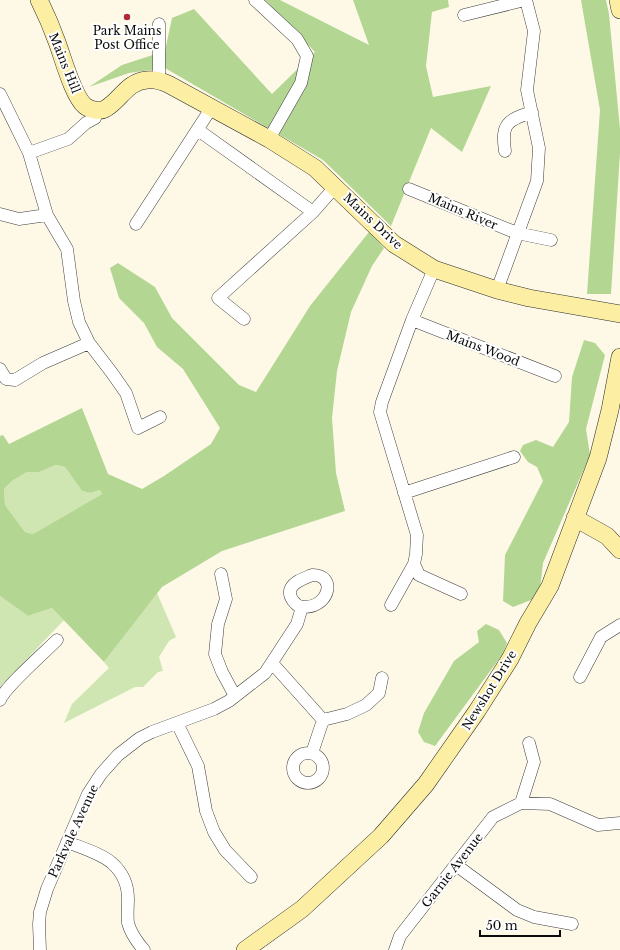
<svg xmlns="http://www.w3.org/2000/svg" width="620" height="950" viewBox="0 0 620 950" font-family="'Libre Baskerville',serif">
	<rect width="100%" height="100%" fill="#fef9e7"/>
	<path fill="#cfe6b3" d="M 56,465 L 65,467 L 82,491 L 90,493 L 100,490 L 102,494 L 33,534 L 25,532 L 5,505 L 4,489 L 12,481 L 27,472 L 39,472 Z
		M 157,593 L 176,637 L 169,641 L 159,657 L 163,671 L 158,672 L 143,687 L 135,687 L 64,723 L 72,704 L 109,668 L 104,662 Z
		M 0,596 L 28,616 L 52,608 L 64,620 L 0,687 Z"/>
	<path fill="#b4d693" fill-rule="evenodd" d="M 265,0 L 280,0 L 369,45 L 353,0 L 448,0 L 449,7 L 432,12 L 426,66 L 433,97 L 491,86 L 462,152 L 431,128 L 391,226 L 323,160 L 165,68 L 129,73 L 89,87 L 122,65 L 165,51 L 172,18 L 194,9 L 272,94 L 315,52 Z
		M 581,0 L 606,0 L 609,14 L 620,129 L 620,153 L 611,294 L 587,294 L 600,110 Z
		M 369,232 L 384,248 L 372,266 L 351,312 L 337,371 L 332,418 L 336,473 L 345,511 L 222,551 L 162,587 L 104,662 L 52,608 L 28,616 L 0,596 L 0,436 L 3,435 L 9,444 L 82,408 L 108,474 L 142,489 L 164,476 L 211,444 L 220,428 L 183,369 L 157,347 L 144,323 L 119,298 L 110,268 L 118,263 L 155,287 L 172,318 L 239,385 L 256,392 L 310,306 ZM 56,465 L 65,467 L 82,491 L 90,493 L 100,490 L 102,494 L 33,534 L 25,532 L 5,505 L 4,489 L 12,481 L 27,472 L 39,472 Z
		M 584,340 L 595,343 L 605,355 L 586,429 L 590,455 L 543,563 L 539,597 L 513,607 L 503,601 L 505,555 L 543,481 L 537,467 L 528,462 L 520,451 L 523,445 L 536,440 L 553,447 L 569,422 L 572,377 Z
		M 486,624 L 499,630 L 507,643 L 502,655 L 435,746 L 424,742 L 418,732 L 424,713 L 454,661 L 479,642 L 477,631 Z"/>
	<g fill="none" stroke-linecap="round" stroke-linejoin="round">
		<defs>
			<path id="street" d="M 255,0 L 297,39 L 307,56 L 301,83 L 269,139
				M 464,15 L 525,0
				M 159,24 L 159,80
				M 0,94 L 29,153
				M 95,110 L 95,118 L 86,123 L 68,139 L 29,153 L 47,215 L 67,249 L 74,301 L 79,322 L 89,343 L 112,373 L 126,393 L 138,428 L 160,417
				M 198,130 L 313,212 L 218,298 L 244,319
				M 505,151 C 501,124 507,120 532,112
				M 409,189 L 517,233 L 551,240
				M 313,212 L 335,187
				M 0,214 L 19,219 L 47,215
				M 136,224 L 212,107
				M 434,269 L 412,320 L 382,402 L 380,412 L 417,535 L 416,554 L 414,564 L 419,575 L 461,594
				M 497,290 L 537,181 L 539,148 L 527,90 L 534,31 L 526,0
				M 412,320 L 555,376
				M 0,369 L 6,379 L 15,380 L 43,363 L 89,343
				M 404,493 L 514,457
				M 221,574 L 226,599 L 218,624 L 215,654 L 222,672 L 235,696
				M 312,575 C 336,574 331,606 305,607 C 296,608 287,596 291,588 C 295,581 305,578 312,575 Z
				M 391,605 L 414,564
				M 272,663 L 323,720 L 347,714 L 366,705 L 379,693 L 382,678
				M 580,677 L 601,637 L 620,625
				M 0,700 C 4,688 45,652 57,640
				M 177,723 L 198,766 L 206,811 L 214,832 L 225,850 L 251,877
				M293 768a15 15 0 1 1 30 0a15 15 0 1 1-30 0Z
				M 312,753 L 323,720
				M 521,803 L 534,762 L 529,743
				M 67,842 C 82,848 100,853 112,863 C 122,872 128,885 128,899 C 128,907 127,915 128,923 C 131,934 137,942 144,950
				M 456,865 L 517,910 L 534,917 L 572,924
				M 40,950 L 39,924 L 40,912 L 47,889 L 88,794 L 101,774 L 118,755 L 140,738 L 152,732 L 214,709 L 229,701 L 265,673 L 297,624 L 302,607
				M 395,950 L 400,936 L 493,817 L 521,803 L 550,804 L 598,825 L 620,823"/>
			<path id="secondary" d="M 39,0 C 46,14 52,28 57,42 C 63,58 73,96 85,106 C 90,110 100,112 105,109 C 121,100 126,82 147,80 C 155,79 161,81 168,84 L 269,139 L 315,168 L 394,244 L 434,269 L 497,290 L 529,298 L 620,314
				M 618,0 L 620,10
				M 575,518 L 607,536 L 620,550
				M 245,950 L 302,909 L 381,836 L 426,784 L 477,711 L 510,659 L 528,623 L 550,586 L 598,458 L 610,410 L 620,357"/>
		</defs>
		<use href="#street" stroke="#3d3d3d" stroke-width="13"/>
		<use href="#secondary" stroke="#2c2c2c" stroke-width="18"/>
		<use href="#street" stroke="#fff" stroke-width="12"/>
		<use href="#secondary" stroke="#fcefa4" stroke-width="17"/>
	</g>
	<circle fill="#b22934" stroke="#fff" stroke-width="1.5" cx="127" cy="17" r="4"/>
	<g text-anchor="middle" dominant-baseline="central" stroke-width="4" stroke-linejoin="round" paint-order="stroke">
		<g font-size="12" fill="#0a0a0a" stroke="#fff">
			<text x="127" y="30">Park Mains<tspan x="127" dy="14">Post Office</tspan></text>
		</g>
		<g font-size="12" fill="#0a0a0a" stroke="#fff">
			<text transform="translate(65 63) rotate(68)">Mains Hill</text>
			<text transform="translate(463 211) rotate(23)">Mains River</text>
			<text transform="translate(373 221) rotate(43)">Mains Drive</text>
			<text transform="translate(483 348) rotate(21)">Mains Wood</text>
			<text transform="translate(489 690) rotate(-58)">Newshot Drive</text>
			<text transform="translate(73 831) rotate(-65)">Parkvale Avenue</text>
			<text transform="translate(452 870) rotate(-52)">Garnie Avenue</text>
		</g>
	</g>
	<path d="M480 930v6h80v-6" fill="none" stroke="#0a0a0a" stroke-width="2"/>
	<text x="486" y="930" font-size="12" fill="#0a0a0a" stroke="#ffffff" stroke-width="3" paint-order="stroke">50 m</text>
</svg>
